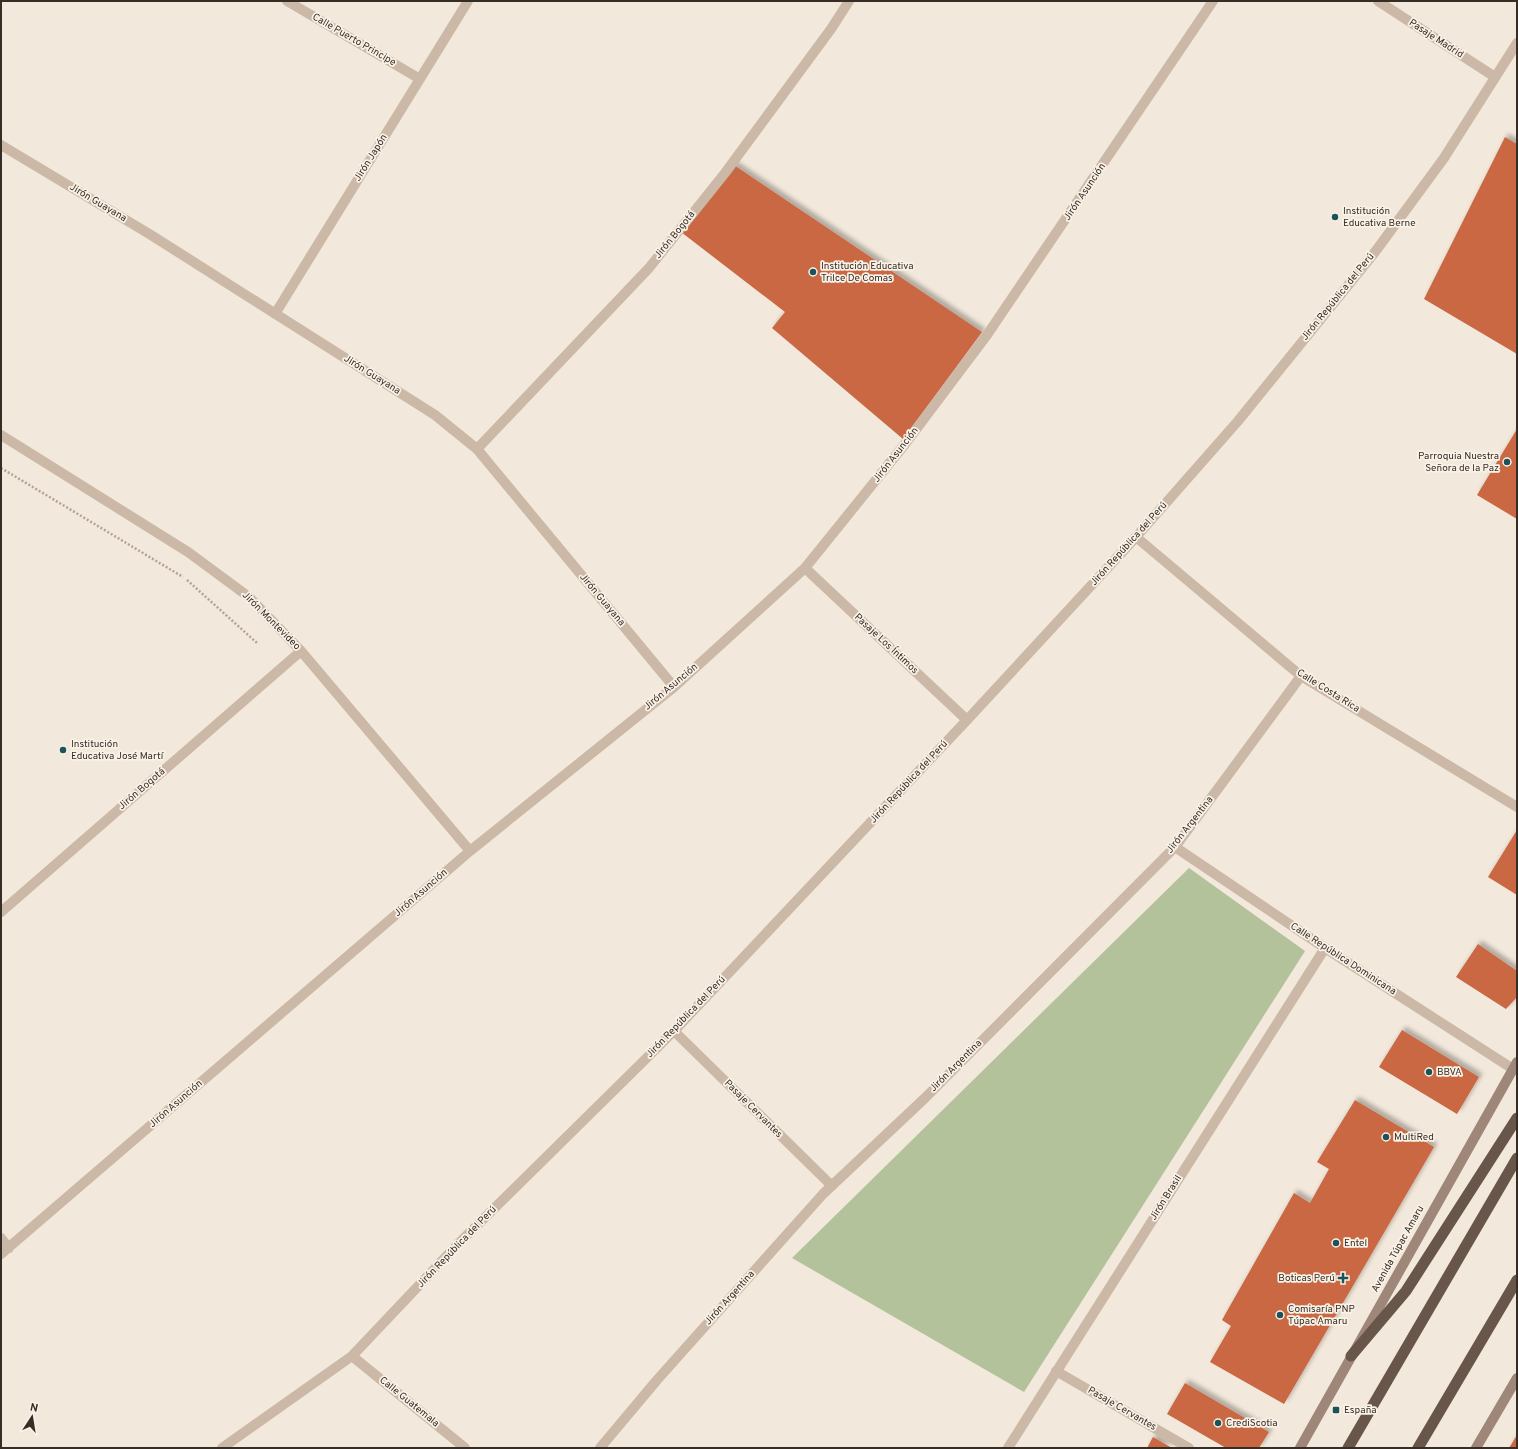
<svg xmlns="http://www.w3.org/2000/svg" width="1518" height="1449" viewBox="0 0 1518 1449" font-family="Overpass,sans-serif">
	<defs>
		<filter id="shadow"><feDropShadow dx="3.5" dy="-3.5" stdDeviation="2" flood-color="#0004"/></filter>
	</defs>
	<rect width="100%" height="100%" fill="#f2e8db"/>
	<path fill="#b3c29a" d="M 1189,868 L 1305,951 L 1024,1392 L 792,1258 Z"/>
	<path fill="#c96742" filter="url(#shadow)" d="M 1505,137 L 1517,144 L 1517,354 L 1424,299 Z
		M 734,165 L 982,332 L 903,439 L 772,328 L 785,312 L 681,232 Z
		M 1517,429 L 1517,519 L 1477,495 Z
		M 1517,830 L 1517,895 L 1488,877 Z
		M 1478,944 L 1517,971 L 1517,997 L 1506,1009 L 1456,977 Z
		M 1402,1030 L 1479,1077 L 1457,1114 L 1379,1067 Z
		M 1355,1100 L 1434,1147 L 1284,1404 L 1210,1362 L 1231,1326 L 1222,1320 L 1294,1193 L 1310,1203 L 1329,1169 L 1317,1162 Z
		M 1185,1383 L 1269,1432 L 1259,1448 L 1226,1448 L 1167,1414 Z
		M 1517,1435 L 1517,1448 L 1509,1448 Z
		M 1153,1437 L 1172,1448 L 1147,1448 Z"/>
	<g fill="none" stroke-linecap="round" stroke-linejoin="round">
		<path stroke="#b7a291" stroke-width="2.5" stroke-dasharray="2 2" stroke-linecap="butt" d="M 1,468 L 183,577
			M 187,580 L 257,643"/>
		<path stroke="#cbb8a6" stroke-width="10" d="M 1378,1 L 1495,77"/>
		<path stroke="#cbb8a6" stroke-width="10" d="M 287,1 L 420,79
			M 1,145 L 151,235 L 435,415 L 477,449 L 674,687
			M 275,314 L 468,1
			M 1,435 L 188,552 L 249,597 L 301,651 L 470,851
			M 477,449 L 649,268 L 725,173 L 831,29 L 849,1
			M 1136,537 L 1301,676 L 1517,807
			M 805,568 L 967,720
			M 1175,847 L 1325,948 L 1513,1069
			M 1,912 L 301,651
			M 674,1031 L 832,1186
			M 1,1238 L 9,1248
			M 1,1254 L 470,851 L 674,687 L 805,568 L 905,444 L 987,335 L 1213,1
			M 352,1356 L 465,1448
			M 1056,1371 L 1189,1448
			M 222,1448 L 352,1356 L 460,1242 L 674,1031 L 967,720 L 1136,537 L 1238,421 L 1375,252 L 1444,158 L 1517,43
			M 600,1448 L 657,1380 L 823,1194 L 925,1098 L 1175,847 L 1301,676
			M 1008,1448 L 1325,948"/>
		<path stroke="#9e8778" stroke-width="10" d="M 1300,1448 L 1517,1062
			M 1476,1448 L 1517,1378"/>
		<path stroke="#68564b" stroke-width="11" d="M 1351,1356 L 1406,1291 L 1517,1118
			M 1348,1448 L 1517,1158
			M 1418,1448 L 1517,1280"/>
	</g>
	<g fill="#1c5359" stroke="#faf2e7" stroke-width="1.5">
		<circle cx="1335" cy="217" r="4"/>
		<circle cx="813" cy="272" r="4"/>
		<circle cx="1507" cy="462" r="4"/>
		<circle cx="63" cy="750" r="4"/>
		<circle cx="1429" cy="1072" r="4"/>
		<circle cx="1386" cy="1137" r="4"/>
		<circle cx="1336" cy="1243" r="4"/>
		<path d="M1341 1272h4v4h4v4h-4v4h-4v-4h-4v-4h4z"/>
		<circle cx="1280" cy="1315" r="4"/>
		<rect x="1332" y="1406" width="8" height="8" rx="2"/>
		<circle cx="1218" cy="1423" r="4"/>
	</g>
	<g text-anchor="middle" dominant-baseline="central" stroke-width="3.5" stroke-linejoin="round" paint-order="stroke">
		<g font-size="10" fill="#372d27" stroke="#faf2e7">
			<text transform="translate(1436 39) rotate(33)">Pasaje Madrid</text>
			<text transform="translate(354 40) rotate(30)">Calle Puerto Principe</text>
			<text transform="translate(371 158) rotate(-58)">Jirón Japón</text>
			<text transform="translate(1085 192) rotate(-56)">Jirón Asunción</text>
			<text transform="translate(98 203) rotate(31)">Jirón Guayana</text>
			<text transform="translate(675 235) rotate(-51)">Jirón Bogotá</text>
			<text transform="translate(1338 297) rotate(-51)">Jirón República del Perú</text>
			<text transform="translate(372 375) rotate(32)">Jirón Guayana</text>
			<text transform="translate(896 455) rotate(-52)">Jirón Asunción</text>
			<text transform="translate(1129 544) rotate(-48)">Jirón República del Perú</text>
			<text transform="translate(602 600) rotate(50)">Jirón Guayana</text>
			<text transform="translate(271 621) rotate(45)">Jirón Montevideo</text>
			<text transform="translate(886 644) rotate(43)">Pasaje Los Íntimos</text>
			<text transform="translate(671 687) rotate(-40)">Jirón Asunción</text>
			<text transform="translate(1328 691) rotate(32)">Calle Costa Rica</text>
			<text transform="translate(909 782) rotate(-47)">Jirón República del Perú</text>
			<text transform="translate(142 789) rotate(-41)">Jirón Bogotá</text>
			<text transform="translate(1190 825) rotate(-52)">Jirón Argentina</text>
			<text transform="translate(421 893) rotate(-41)">Jirón Asunción</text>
			<text transform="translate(1343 959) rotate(33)">Calle República Dominicana</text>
			<text transform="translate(686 1017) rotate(-46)">Jirón República del Perú</text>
			<text transform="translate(956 1066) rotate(-45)">Jirón Argentina</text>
			<text transform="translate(176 1104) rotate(-41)">Jirón Asunción</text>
			<text transform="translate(753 1109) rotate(45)">Pasaje Cervantes</text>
			<text transform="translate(1166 1198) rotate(-58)">Jirón Brasil</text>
			<text transform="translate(457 1247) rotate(-46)">Jirón República del Perú</text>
			<text transform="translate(1398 1249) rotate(-61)">Avenida Túpac Amaru</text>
			<text transform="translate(730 1298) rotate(-48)">Jirón Argentina</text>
			<text transform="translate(409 1402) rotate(39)">Calle Guatemala</text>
			<text transform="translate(1122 1409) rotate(30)">Pasaje Cervantes</text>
		</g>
		<g font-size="10" fill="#372d27" stroke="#faf2e7" text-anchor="start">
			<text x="1343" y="211">Institución<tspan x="1343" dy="12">Educativa Berne</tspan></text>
			<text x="821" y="266">Institución Educativa<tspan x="821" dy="12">Trilce De Comas</tspan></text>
			<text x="1499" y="456" text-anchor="end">Parroquia Nuestra<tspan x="1499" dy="12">Señora de la Paz</tspan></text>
			<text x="71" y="744">Institución<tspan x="71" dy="12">Educativa José Martí</tspan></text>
			<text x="1437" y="1072">BBVA</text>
			<text x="1394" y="1137">MultiRed</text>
			<text x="1344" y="1243">Entel</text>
			<text x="1335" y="1278" text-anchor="end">Boticas Perú</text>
			<text x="1288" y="1309">Comisaría PNP<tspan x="1288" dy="12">Túpac Amaru</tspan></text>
			<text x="1344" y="1410">España</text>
			<text x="1226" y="1423">CrediScotia</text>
		</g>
	</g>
	<rect width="1518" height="1449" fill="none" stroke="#372d27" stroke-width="4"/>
	<g transform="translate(32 1417) rotate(12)" stroke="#faf2e7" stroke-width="3" paint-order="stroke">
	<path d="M0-3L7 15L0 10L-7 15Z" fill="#372d27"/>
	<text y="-6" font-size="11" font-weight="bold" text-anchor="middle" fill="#372d27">N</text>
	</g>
</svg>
